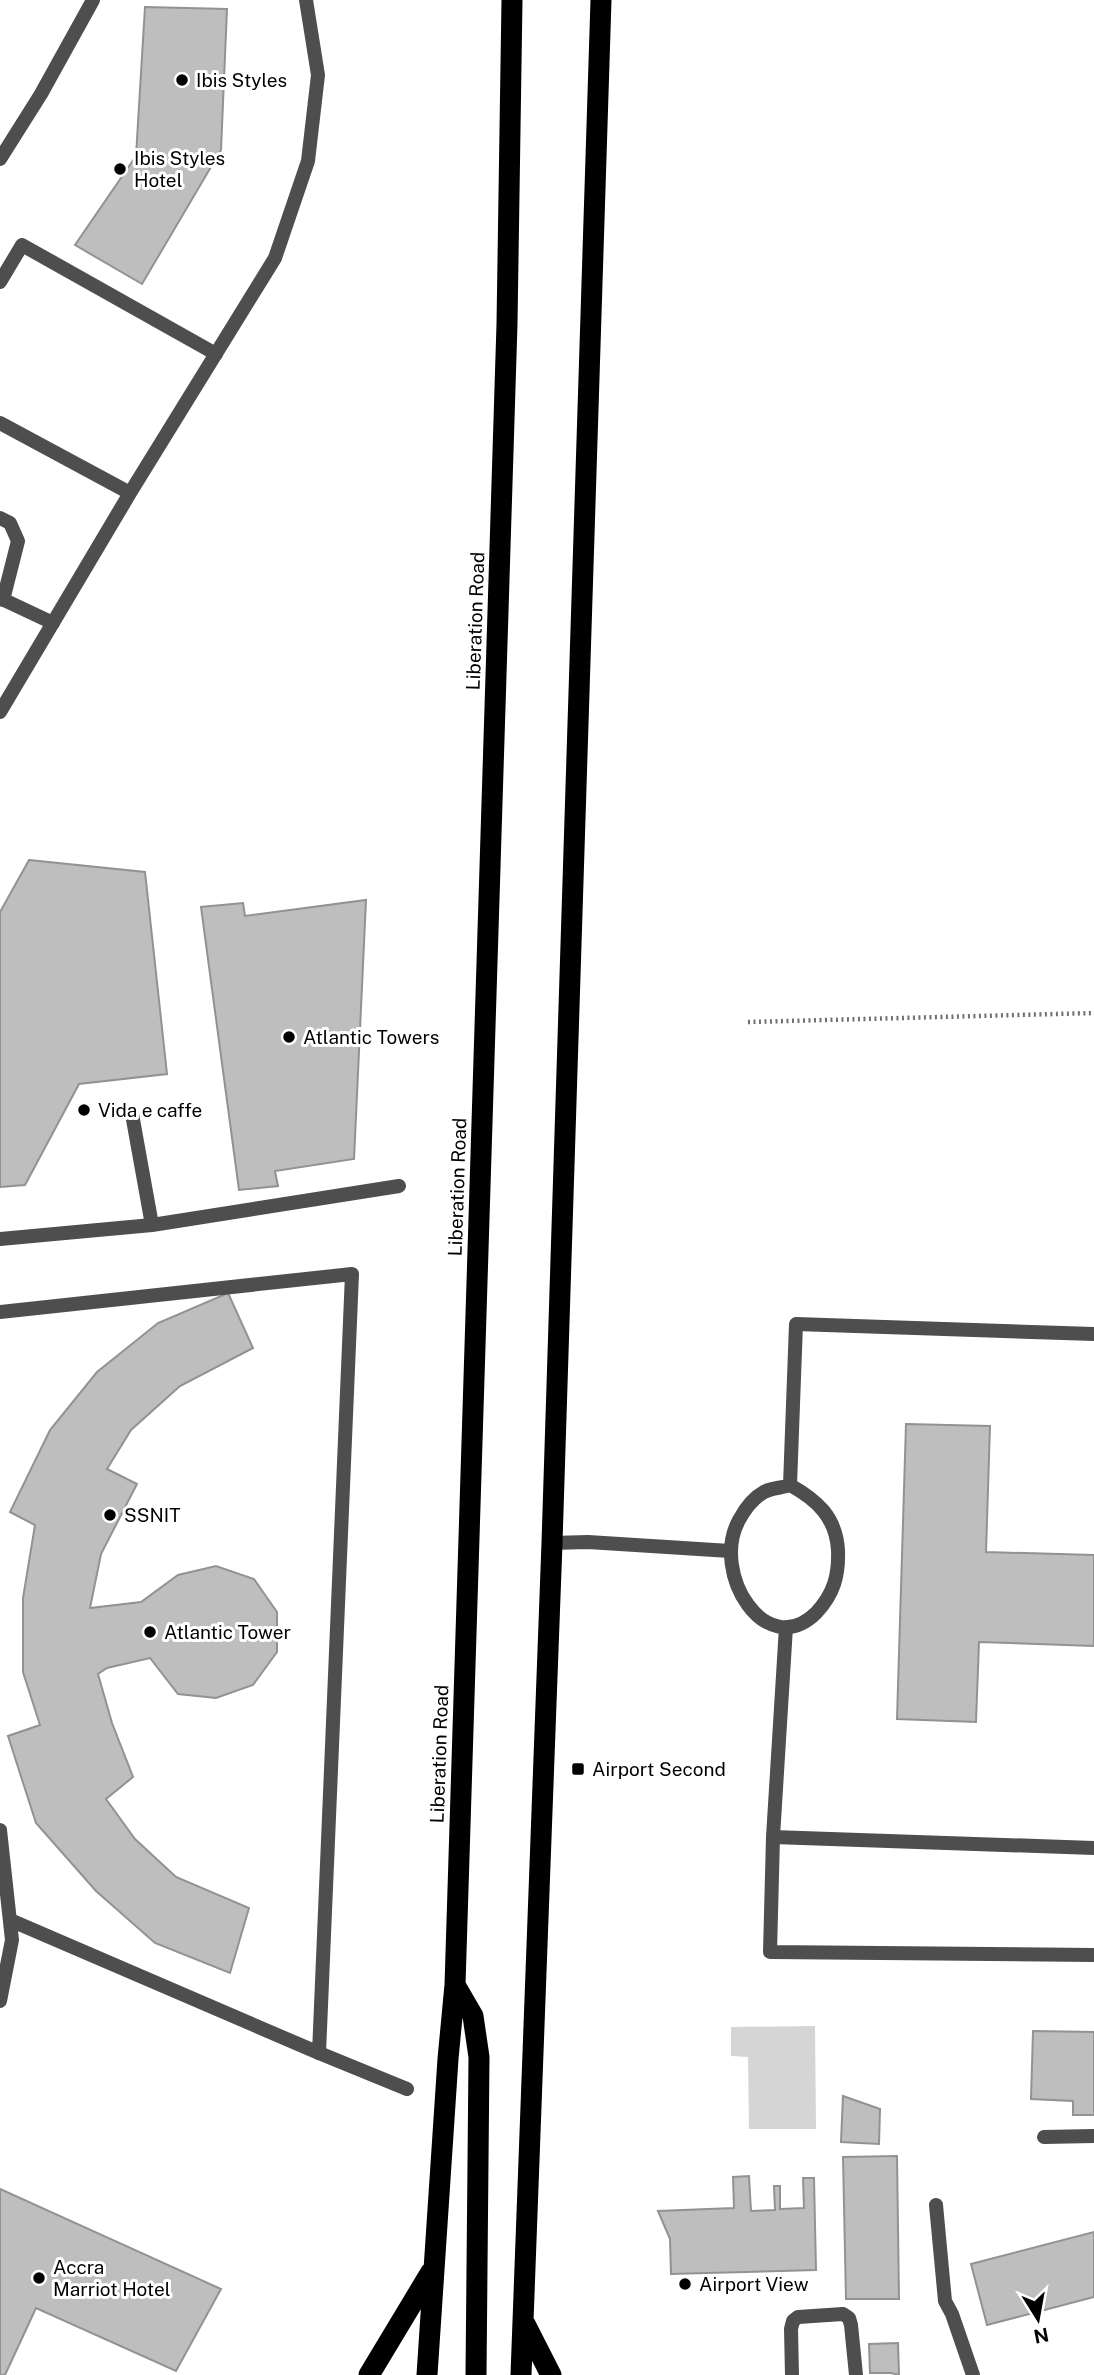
<svg xmlns="http://www.w3.org/2000/svg" width="1094" height="2375" viewBox="0 0 1094 2375" font-family="'Public Sans',sans-serif">
	<rect width="100%" height="100%" fill="#fff"/>
	<path fill="#d5d5d5" d="M 815,2026 L 816,2129 L 749,2129 L 748,2057 L 731,2056 L 731,2027 Z"/>
	<path fill="#bebebe" stroke="#929292" stroke-width="2" d="M 145,7 L 227,9 L 221,150 L 142,284 L 75,245 L 136,156 Z
		M 29,860 L 145,872 L 167,1074 L 79,1084 L 25,1185 L 0,1187 L 0,912 Z
		M 366,900 L 354,1159 L 275,1171 L 278,1186 L 239,1190 L 201,907 L 243,903 L 245,916 Z
		M 228,1293 L 253,1348 L 180,1386 L 131,1430 L 107,1469 L 137,1484 L 101,1554 L 90,1608 L 141,1602 L 178,1575 L 216,1566 L 254,1579 L 277,1612 L 277,1652 L 253,1685 L 216,1698 L 178,1694 L 150,1658 L 107,1668 L 98,1674 L 112,1723 L 133,1777 L 106,1799 L 135,1839 L 176,1877 L 249,1908 L 230,1973 L 155,1943 L 96,1891 L 36,1823 L 8,1736 L 40,1725 L 23,1672 L 23,1598 L 35,1525 L 10,1512 L 50,1430 L 97,1372 L 158,1323 Z
		M 906,1424 L 990,1426 L 986,1552 L 1094,1555 L 1094,1646 L 979,1642 L 976,1722 L 897,1719 Z
		M 1033,2031 L 1094,2032 L 1094,2115 L 1073,2115 L 1073,2101 L 1031,2099 Z
		M 843,2096 L 880,2109 L 879,2144 L 841,2142 Z
		M 897,2156 L 899,2299 L 846,2299 L 843,2157 Z
		M 749,2176 L 751,2211 L 775,2210 L 774,2186 L 780,2186 L 780,2209 L 804,2208 L 803,2178 L 814,2178 L 816,2270 L 671,2274 L 670,2239 L 658,2211 L 734,2208 L 733,2177 Z
		M 0,2189 L 221,2289 L 176,2371 L 36,2308 L 5,2375 L 0,2375 Z
		M 1094,2232 L 1094,2297 L 987,2325 L 971,2264 Z
		M 898,2343 L 899,2375 L 891,2373 L 870,2373 L 869,2344 Z"/>
	<g fill="none" stroke-linecap="round" stroke-linejoin="round">
		<path stroke="#707070" stroke-width="4.5" stroke-dasharray="2 3.5" stroke-linecap="butt" d="M 748,1022 L 1094,1013"/>
		<path stroke="#4e4e4e" stroke-width="14" d="M 0,159 L 41,94 L 93,0
			M 0,282 L 22,245 L 216,354
			M 0,518 L 10,523 L 18,541 L 3,600
			M 0,598 L 53,623
			M 132,1114 L 152,1225
			M 0,1239 L 152,1225 L 399,1186
			M 0,1312 L 352,1274 L 319,2053 L 10,1920
			M 790,1485 L 796,1324 L 1094,1334
			M 790,1485 C 817,1500 836,1517 838,1550 C 839,1575 834,1594 816,1613 C 766,1662 710,1573 739,1520 C 745,1509 753,1498 764,1492 C 771,1488 782,1488 790,1485 Z
			M 552,1543 L 588,1542 L 730,1551
			M 786,1627 L 773,1837 L 770,1952 L 1094,1955
			M 773,1837 L 1094,1848
			M 1044,2137 L 1094,2136
			M 936,2205 L 945,2301 L 952,2314 L 973,2375
			M 792,2375 L 791,2329 L 793,2321 L 798,2317 L 843,2314 L 849,2318 L 851,2325 L 856,2375"/>
		<path stroke="#4e4e4e" stroke-width="14" d="M 0,423 L 130,493
			M 0,712 L 130,493 L 275,258 L 308,161 L 318,75 L 306,0
			M 0,1830 L 12,1940 L 0,2001
			M 319,2053 L 407,2089"/>
		<path stroke="#000" stroke-width="21" d="M 455,1985 L 473,2016 L 479,2057 L 476,2375
			M 525,2324 L 551,2375
			M 369,2375 L 431,2272
			M 427,2375 L 448,2059 L 455,1985 L 507,324 L 512,0
			M 521,2375 L 552,1543 L 601,0"/>
	</g>
	<g fill="#000" stroke="#fff" stroke-width="2.5">
		<circle cx="182" cy="80" r="7"/>
		<circle cx="120" cy="169" r="7"/>
		<circle cx="289" cy="1037" r="7"/>
		<circle cx="84" cy="1110" r="7"/>
		<circle cx="110" cy="1515" r="7"/>
		<circle cx="150" cy="1632" r="7"/>
		<rect x="571" y="1762" width="14" height="14" rx="3.5"/>
		<circle cx="39" cy="2278" r="7"/>
		<circle cx="685" cy="2284" r="7"/>
	</g>
	<g text-anchor="middle" dominant-baseline="central" stroke-width="6" stroke-linejoin="round" paint-order="stroke">
		<g font-size="19" fill="#000" stroke="#fff" text-anchor="start">
			<text x="196" y="80">Ibis Styles</text>
			<text x="134" y="158">Ibis Styles<tspan x="134" dy="22">Hotel</tspan></text>
			<text x="303" y="1037">Atlantic Towers</text>
			<text x="98" y="1110">Vida e caffe</text>
			<text x="124" y="1515">SSNIT</text>
			<text x="164" y="1632">Atlantic Tower</text>
			<text x="592" y="1769">Airport Second</text>
			<text x="53" y="2267">Accra<tspan x="53" dy="22">Marriot Hotel</tspan></text>
			<text x="699" y="2284">Airport View</text>
		</g>
		<g font-size="19" fill="#000" stroke="#fff">
			<text transform="translate(475 621) rotate(-88)">Liberation Road</text>
			<text transform="translate(457 1187) rotate(-88)">Liberation Road</text>
			<text transform="translate(439 1754) rotate(-88)">Liberation Road</text>
		</g>
	</g>
	<g transform="translate(1038 2319) rotate(169)" stroke="#ffffff" stroke-width="5" paint-order="stroke">
	<path d="M0-5L12 26L0 18L-12 26Z" fill="#000000"/>
	<text y="-10" font-size="19" font-weight="bold" text-anchor="middle" fill="#000000">N</text>
	</g>
</svg>
